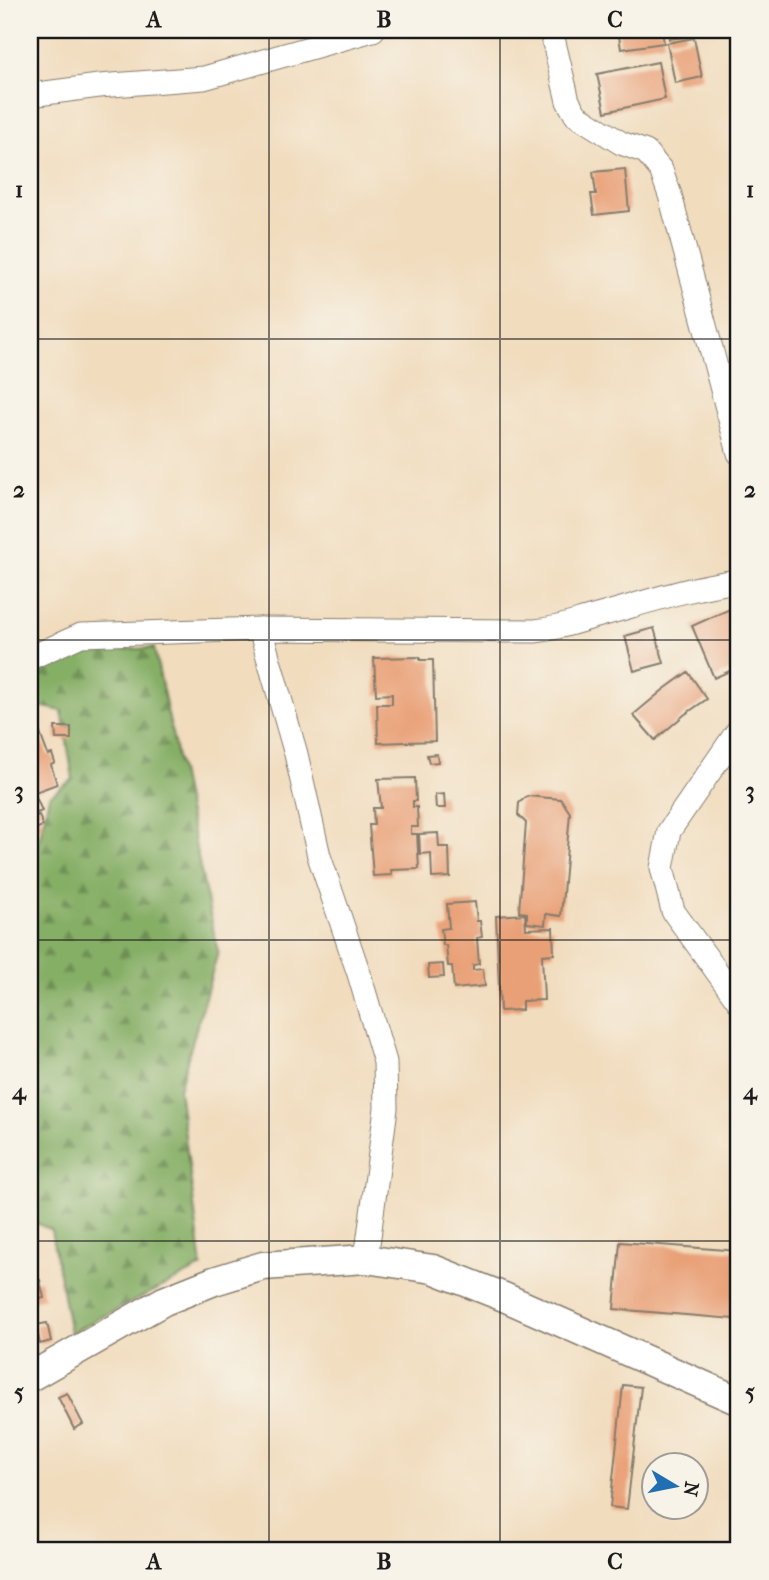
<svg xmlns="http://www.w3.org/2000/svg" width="769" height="1580" viewBox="0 0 769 1580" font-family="'IM FELL French Canon',serif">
	<defs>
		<pattern id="forest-firs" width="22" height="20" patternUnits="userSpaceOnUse" patternTransform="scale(1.75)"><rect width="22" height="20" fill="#86af66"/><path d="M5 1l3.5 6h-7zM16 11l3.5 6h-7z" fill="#6d8e53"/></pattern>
	</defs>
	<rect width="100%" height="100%" fill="#f7f3e8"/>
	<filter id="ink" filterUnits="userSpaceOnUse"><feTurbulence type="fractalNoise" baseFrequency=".0143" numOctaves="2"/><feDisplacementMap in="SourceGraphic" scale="14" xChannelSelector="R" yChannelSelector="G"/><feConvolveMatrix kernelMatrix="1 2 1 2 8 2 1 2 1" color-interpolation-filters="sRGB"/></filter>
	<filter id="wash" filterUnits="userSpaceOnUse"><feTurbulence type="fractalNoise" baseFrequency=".00686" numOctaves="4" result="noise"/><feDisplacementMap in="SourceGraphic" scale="28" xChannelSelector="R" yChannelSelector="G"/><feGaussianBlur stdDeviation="1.57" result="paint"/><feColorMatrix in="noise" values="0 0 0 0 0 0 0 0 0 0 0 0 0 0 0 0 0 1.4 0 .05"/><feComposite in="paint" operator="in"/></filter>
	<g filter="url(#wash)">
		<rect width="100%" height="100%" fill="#f1dcbd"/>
		<path fill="url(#forest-firs)" stroke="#516641" stroke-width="2" d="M 154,648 L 218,952 L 179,1089 L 202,1267 L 70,1333 L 51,1230 L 30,1220 L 30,881 L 49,796 L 73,779 L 62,711 L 30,704 L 30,672 L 67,652 Z"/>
		<g id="blocks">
			<path fill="#e9a077" d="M 618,30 L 662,30 L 664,43 L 621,49 Z
				M 668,30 L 685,30 L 686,37 L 669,39 Z
				M 694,38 L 702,77 L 675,83 L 667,43 Z
				M 658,62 L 665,99 L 605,112 L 597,74 Z
				M 625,169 L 629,211 L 594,215 L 591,194 L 596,194 L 593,172 Z
				M 732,608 L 739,625 L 739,667 L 714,678 L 692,626 Z
				M 654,628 L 664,663 L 634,671 L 625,636 Z
				M 420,657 L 420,660 L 433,660 L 435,741 L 378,743 L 377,704 L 392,704 L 392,694 L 376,695 L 374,658 Z
				M 688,672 L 707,699 L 684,715 L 655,740 L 633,715 L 663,690 Z
				M 33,714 L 48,755 L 52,754 L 55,763 L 51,765 L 57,784 L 30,794 L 30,715 Z
				M 55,727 L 71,727 L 71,739 L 56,739 Z
				M 437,754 L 438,762 L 429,763 L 427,755 Z
				M 415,778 L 416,801 L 413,801 L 413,807 L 417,807 L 418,827 L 411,827 L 411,834 L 417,834 L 419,869 L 391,870 L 392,875 L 373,876 L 369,825 L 374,825 L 373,808 L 381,808 L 378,779 Z
				M 444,794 L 445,808 L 436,808 L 435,795 Z
				M 527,796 L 561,799 L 570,813 L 561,916 L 546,914 L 545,925 L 527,923 L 527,913 L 519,912 L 526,823 L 518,815 L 519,803 Z
				M 36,797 L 42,811 L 30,816 L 30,800 Z
				M 39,815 L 43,826 L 30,831 L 30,818 Z
				M 438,833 L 439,847 L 449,847 L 450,877 L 432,878 L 431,853 L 420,854 L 419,834 Z
				M 475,902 L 477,921 L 480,921 L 482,937 L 477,938 L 479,964 L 473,965 L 473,970 L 483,969 L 485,986 L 454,989 L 452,966 L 448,966 L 446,945 L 443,945 L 441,929 L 449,928 L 447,904 Z
				M 525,914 L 526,929 L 553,928 L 554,954 L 542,955 L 544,1000 L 522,1001 L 522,1010 L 500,1011 L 496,916 Z
				M 443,964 L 444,977 L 429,978 L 428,965 Z
				M 620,1242 L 739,1251 L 734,1319 L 614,1309 Z
				M 40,1280 L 44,1298 L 32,1301 L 30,1283 Z
				M 47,1323 L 51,1341 L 40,1344 L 36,1325 Z
				M 30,1332 L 36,1359 L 30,1360 Z
				M 623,1385 L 641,1387 L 627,1509 L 610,1507 Z
				M 67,1393 L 83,1424 L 74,1429 L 58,1397 Z"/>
		</g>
	</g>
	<g filter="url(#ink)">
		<use href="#blocks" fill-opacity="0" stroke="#867c6c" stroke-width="2"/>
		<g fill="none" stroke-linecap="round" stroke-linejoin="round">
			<defs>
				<path id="minor" d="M 551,30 L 568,101 L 576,115 L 621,143 L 646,152 L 661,170 L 670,195 L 739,453
					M 30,95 L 99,86 L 204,78 L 373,30
					M 260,629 L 296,754 L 319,856 L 359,974 L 385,1062 L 386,1108 L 366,1259
					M 30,658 L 81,635 L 260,629 L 535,631 C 557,629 572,623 593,617 C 641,604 689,587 739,581
					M 739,729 L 669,831 L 662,868 L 673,911 L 739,1002"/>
				<path id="tertiary" d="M 30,1377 L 164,1301 L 214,1281 L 263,1266 L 366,1259 L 433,1269 L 504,1297 L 739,1401"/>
			</defs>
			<use href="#minor" stroke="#867c6c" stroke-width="25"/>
			<use href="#tertiary" stroke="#867c6c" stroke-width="31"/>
			<use href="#minor" stroke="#fff" stroke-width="23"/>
			<use href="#tertiary" stroke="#fff" stroke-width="28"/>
		</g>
	</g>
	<path fill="none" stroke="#1c1c1c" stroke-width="2" stroke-opacity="0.55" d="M 269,30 L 269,1550M 500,30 L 500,1550M 30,339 L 739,339M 30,640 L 739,640M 30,940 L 739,940M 30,1241 L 739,1241"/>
	<rect width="769" height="1580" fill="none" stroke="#f7f3e8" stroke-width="77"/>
	<g transform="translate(675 1486) rotate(100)"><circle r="33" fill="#f7f3e8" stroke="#9f9d96" stroke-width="2"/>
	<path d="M0-5L12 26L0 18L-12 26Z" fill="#1f6fb2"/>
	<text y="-10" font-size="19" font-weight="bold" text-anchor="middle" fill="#1c1c1c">N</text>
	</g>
	<rect x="38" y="38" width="692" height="1504" fill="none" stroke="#1c1c1c" stroke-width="2.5"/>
	<g font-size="23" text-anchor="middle" font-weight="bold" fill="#1c1c1c">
		<text x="154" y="27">A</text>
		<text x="384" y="27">B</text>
		<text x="615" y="27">C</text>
		<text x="19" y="197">1</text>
		<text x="750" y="197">1</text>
		<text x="19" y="497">2</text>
		<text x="750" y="497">2</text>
		<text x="19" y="798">3</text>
		<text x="750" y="798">3</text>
		<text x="19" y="1099">4</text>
		<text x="750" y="1099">4</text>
		<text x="19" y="1399">5</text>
		<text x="750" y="1399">5</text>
		<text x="154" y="1569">A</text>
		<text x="384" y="1569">B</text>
		<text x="615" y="1569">C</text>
	</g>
</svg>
